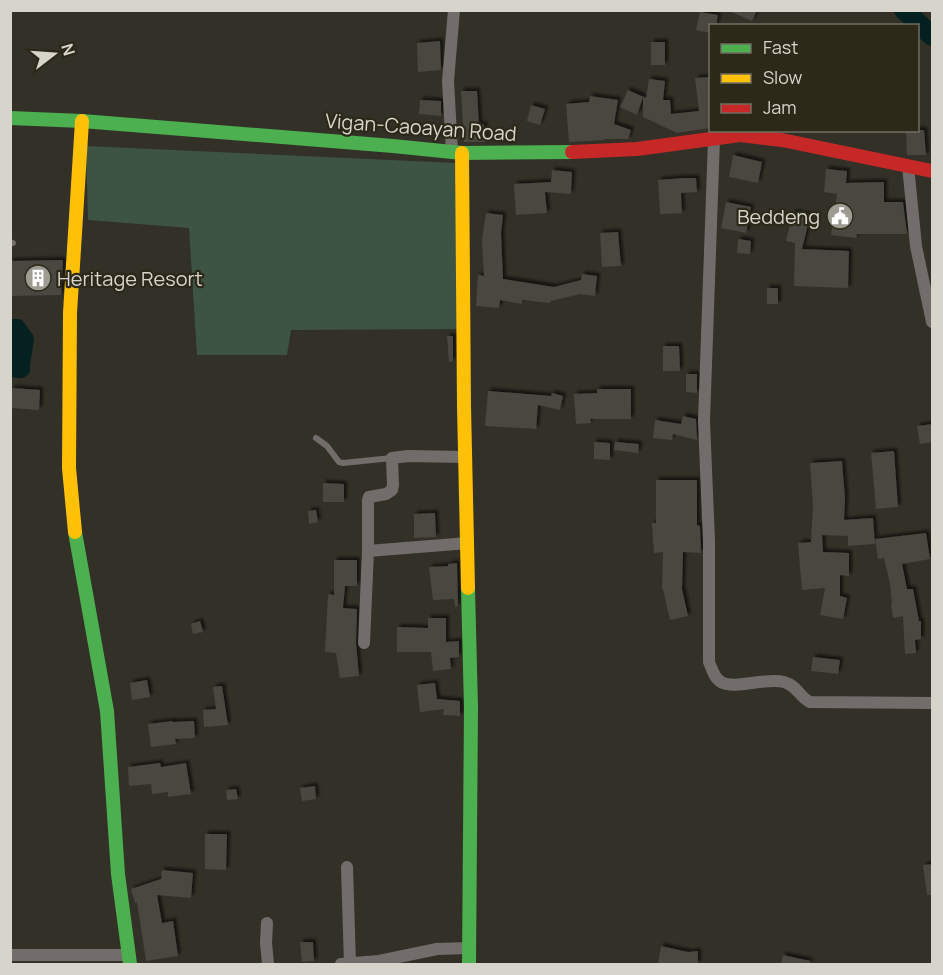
<svg xmlns="http://www.w3.org/2000/svg" width="943" height="975" viewBox="0 0 943 975" font-family="Manrope,sans-serif">
	<defs>
		<filter id="shadow"><feDropShadow dx="3" dy="-3" stdDeviation="1.5" flood-color="#0009"/></filter>
	</defs>
	<rect width="100%" height="100%" fill="#323027"/>
	<path fill="#3d5343" d="M 86,146 L 456,163 L 460,329 L 291,330 L 287,355 L 197,355 L 189,228 L 88,220 Z"/>
	<path fill="#042020" d="M 11,319 L 19,319 L 22,320 L 33,335 L 34,339 L 30,365 L 30,372 C 24,380 20,378 11,377 Z"/>
	<g fill="none" stroke-linecap="round" stroke-linejoin="round">
		<path stroke="#042020" stroke-width="20" d="M 904,10 L 932,36"/>
	</g>
	<path fill="#4a4640" filter="url(#shadow)" d="M 727,10 L 757,10 L 752,21 Z
		M 700,12 L 718,15 L 716,26 L 711,26 L 711,33 L 696,30 Z
		M 440,41 L 441,70 L 418,72 L 417,43 Z
		M 651,42 L 665,42 L 665,65 L 651,65 Z
		M 711,77 L 710,128 L 677,133 L 643,117 L 643,97 L 637,115 L 620,107 L 628,90 L 646,98 L 649,79 L 665,81 L 663,100 L 670,100 L 671,114 L 699,111 L 695,78 Z
		M 461,91 L 477,91 L 479,125 L 484,124 L 485,142 L 464,142 Z
		M 590,96 L 618,100 L 614,124 L 631,130 L 628,139 L 605,139 L 604,140 L 569,142 L 566,104 L 589,102 Z
		M 420,100 L 441,101 L 441,116 L 419,114 Z
		M 531,105 L 545,109 L 540,125 L 527,121 Z
		M 906,130 L 924,130 L 926,155 L 907,155 Z
		M 733,155 L 762,162 L 758,183 L 729,177 Z
		M 826,169 L 847,171 L 846,183 L 884,182 L 884,202 L 903,202 L 907,234 L 857,234 L 856,238 L 831,235 L 837,194 L 824,192 Z
		M 552,170 L 572,172 L 571,194 L 545,192 L 547,213 L 516,215 L 514,184 L 551,182 Z
		M 684,178 L 696,178 L 697,192 L 681,193 L 682,213 L 660,214 L 658,180 Z
		M 726,202 L 751,207 L 746,233 L 721,228 Z
		M 793,212 L 810,216 L 802,249 L 849,251 L 848,288 L 794,286 L 795,243 L 786,241 Z
		M 486,213 L 503,215 L 501,233 L 503,279 L 554,287 L 581,280 L 582,274 L 597,276 L 595,296 L 580,294 L 551,301 L 550,303 L 522,300 L 522,304 L 500,300 L 499,308 L 476,306 L 478,275 L 484,276 L 482,239 Z
		M 618,232 L 621,266 L 602,267 L 600,233 Z
		M 738,239 L 751,241 L 750,254 L 737,253 Z
		M 63,260 L 61,295 L 10,296 L 10,261 Z
		M 767,288 L 778,288 L 778,304 L 767,304 Z
		M 447,336 L 453,336 L 453,361 L 449,362 Z
		M 663,346 L 679,346 L 680,371 L 663,371 Z
		M 686,374 L 697,374 L 697,393 L 686,392 Z
		M 12,388 L 40,390 L 39,410 L 11,408 Z
		M 597,389 L 631,389 L 631,419 L 590,419 L 591,423 L 576,424 L 574,394 L 597,393 Z
		M 488,391 L 551,396 L 552,393 L 563,396 L 560,410 L 538,405 L 536,429 L 485,426 Z
		M 683,416 L 696,419 L 697,440 L 673,434 L 672,440 L 653,438 L 655,420 L 681,424 Z
		M 933,424 L 933,442 L 920,444 L 917,426 Z
		M 594,442 L 610,443 L 610,460 L 594,459 Z
		M 615,442 L 639,444 L 638,453 L 614,450 Z
		M 894,451 L 898,507 L 876,509 L 871,453 Z
		M 842,461 L 845,498 L 844,520 L 873,518 L 875,544 L 848,546 L 848,536 L 822,535 L 823,552 L 849,553 L 849,576 L 840,575 L 840,596 L 847,598 L 843,619 L 820,615 L 825,588 L 802,590 L 798,543 L 811,542 L 813,505 L 810,463 Z
		M 656,480 L 697,480 L 697,525 L 700,526 L 701,553 L 683,552 L 682,589 L 688,616 L 670,620 L 663,589 L 662,589 L 663,552 L 654,553 L 652,523 L 656,523 Z
		M 323,483 L 344,484 L 344,502 L 323,502 Z
		M 316,510 L 318,522 L 309,524 L 308,511 Z
		M 435,513 L 436,537 L 414,538 L 414,514 Z
		M 926,533 L 930,559 L 902,564 L 907,589 L 913,589 L 919,621 L 921,621 L 921,639 L 915,640 L 916,653 L 905,654 L 903,616 L 893,618 L 891,604 L 892,604 L 890,584 L 884,558 L 878,559 L 875,539 Z
		M 334,560 L 357,560 L 357,586 L 345,586 L 343,608 L 357,609 L 356,643 L 359,676 L 340,678 L 336,653 L 325,652 L 328,594 L 334,595 Z
		M 457,563 L 458,606 L 455,607 L 454,599 L 433,600 L 429,567 L 448,566 L 448,564 Z
		M 428,618 L 446,618 L 446,642 L 459,641 L 459,657 L 450,658 L 451,669 L 433,671 L 431,652 L 397,652 L 397,627 L 428,628 Z
		M 200,621 L 203,632 L 193,634 L 191,624 Z
		M 813,657 L 840,660 L 838,674 L 811,671 Z
		M 147,680 L 150,697 L 132,700 L 130,683 Z
		M 435,683 L 437,699 L 460,701 L 460,716 L 443,715 L 444,709 L 420,712 L 417,685 Z
		M 222,686 L 228,725 L 204,727 L 203,710 L 216,709 L 213,687 Z
		M 173,721 L 173,722 L 194,721 L 195,738 L 175,739 L 176,744 L 151,747 L 148,724 Z
		M 160,763 L 161,767 L 186,763 L 191,794 L 168,797 L 168,792 L 152,794 L 151,784 L 129,786 L 128,767 Z
		M 315,786 L 316,799 L 302,801 L 300,788 Z
		M 236,789 L 238,799 L 227,800 L 226,790 Z
		M 205,834 L 227,834 L 226,870 L 205,869 Z
		M 933,864 L 933,895 L 927,895 L 923,865 Z
		M 162,870 L 193,873 L 191,898 L 157,895 L 162,923 L 173,921 L 178,956 L 146,961 L 137,902 L 135,903 L 131,889 L 161,879 Z
		M 300,942 L 313,942 L 314,961 L 302,962 Z
		M 661,946 L 688,952 L 698,951 L 698,964 L 658,964 Z
		M 783,955 L 810,961 L 810,964 L 781,964 Z"/>
	<g fill="none" stroke-linecap="round" stroke-linejoin="round">
		<path stroke="#726d6a" stroke-width="6" d="M 10,242 L 13,243
			M 316,438 L 327,446 L 339,462 L 343,463 L 392,458"/>
		<path stroke="#726d6a" stroke-width="12" d="M 714,139 L 704,421 L 709,541 L 709,662 C 712,669 714,678 721,682 C 735,690 766,677 784,682 C 798,686 799,697 810,702 L 932,703
			M 452,152 L 448,81 L 454,10
			M 908,166 L 916,246 L 932,322
			M 368,551 L 468,543
			M 364,643 L 368,551 L 368,500 L 369,497 L 386,494 L 392,490 L 393,485 L 392,458 L 408,456 L 465,457
			M 347,867 L 350,964
			M 267,923 L 266,943 L 268,964
			M 10,955 L 129,955
			M 341,964 L 379,961 L 437,949 L 469,948"/>
		<path stroke="#4caf50" stroke-width="14" d="M 10,118 L 82,121 L 393,146 L 462,153 L 572,152
			M 75,532 L 107,711 L 118,874 L 130,964
			M 468,588 L 471,708 L 469,964"/>
		<path stroke="#ffc107" stroke-width="14" d="M 462,153 L 464,406 L 468,588
			M 75,532 L 69,468 L 70,313 L 82,121"/>
		<path stroke="#c62828" stroke-width="14" d="M 572,152 L 637,149 L 740,135 L 782,140 L 932,171"/>
	</g>
	<defs>
		<symbol id="civic-disc" viewBox="-11 -11 22 22"><circle r="9.5" fill="#9d9b92" stroke="#2c2919"/><path d="M-.6-6.5H3V-4.5H.6V-3L4-1V1h2V6H-6V1h2V-1L-.6-3ZM-1.2 2.5V6h2.4V2.5Z" fill="#fff"/></symbol>
		<symbol id="building-disc" viewBox="-11 -11 22 22"><circle r="9.5" fill="#9d9b92" stroke="#2c2919"/><path d="M-4-6H4V6H1V3H-1V6H-4ZM-2.5-4.3h1.7v1.8h-1.7ZM.8-4.3h1.7v1.8H.8ZM-2.5-1h1.7V.8h-1.7ZM.8-1h1.7V.8H.8Z" fill="#fff"/></symbol>
	</defs>
	<g fill-rule="evenodd">
		<use href="#civic-disc" x="825" y="201" width="30" height="30"/>
		<use href="#building-disc" x="23" y="263" width="30" height="30"/>
	</g>
	<g text-anchor="middle" dominant-baseline="central" stroke-width="4.5" stroke-linejoin="round" paint-order="stroke">
		<g font-size="20" fill="#d6d4cb" stroke="#2c2919">
			<text transform="translate(421 127) rotate(4)">Vigan-Caoayan Road</text>
		</g>
		<g font-size="20" fill="#d6d4cb" stroke="#2c2919" text-anchor="end">
			<text x="820" y="216">Beddeng</text>
			<text x="57" y="278" text-anchor="start">Heritage Resort</text>
		</g>
	</g>
	<rect width="943" height="975" fill="none" stroke="#d6d4cb" stroke-width="24"/>
	<rect x="709" y="24" width="210" height="108" fill="#2c2919" stroke="#706d60" stroke-width="1.5"/>
	<rect x="721" y="44" width="30" height="9" fill="#4caf50" stroke="#706d60" stroke-width="1.5"/>
	<text x="763" y="54" font-size="18" fill="#d6d4cb">Fast</text>
	<rect x="721" y="74" width="30" height="9" fill="#ffc107" stroke="#706d60" stroke-width="1.5"/>
	<text x="763" y="84" font-size="18" fill="#d6d4cb">Slow</text>
	<rect x="721" y="104" width="30" height="9" fill="#c62828" stroke="#706d60" stroke-width="1.5"/>
	<text x="763" y="114" font-size="18" fill="#d6d4cb">Jam</text>
	<g transform="translate(54 54) rotate(73)" stroke="#2c2919" stroke-width="4.5" paint-order="stroke">
	<path d="M0-4.5L10 22L0 15L-10 22Z" fill="#d6d4cb"/>
	<text y="-9" font-size="16" font-weight="bold" text-anchor="middle" fill="#d6d4cb">N</text>
	</g>
</svg>
